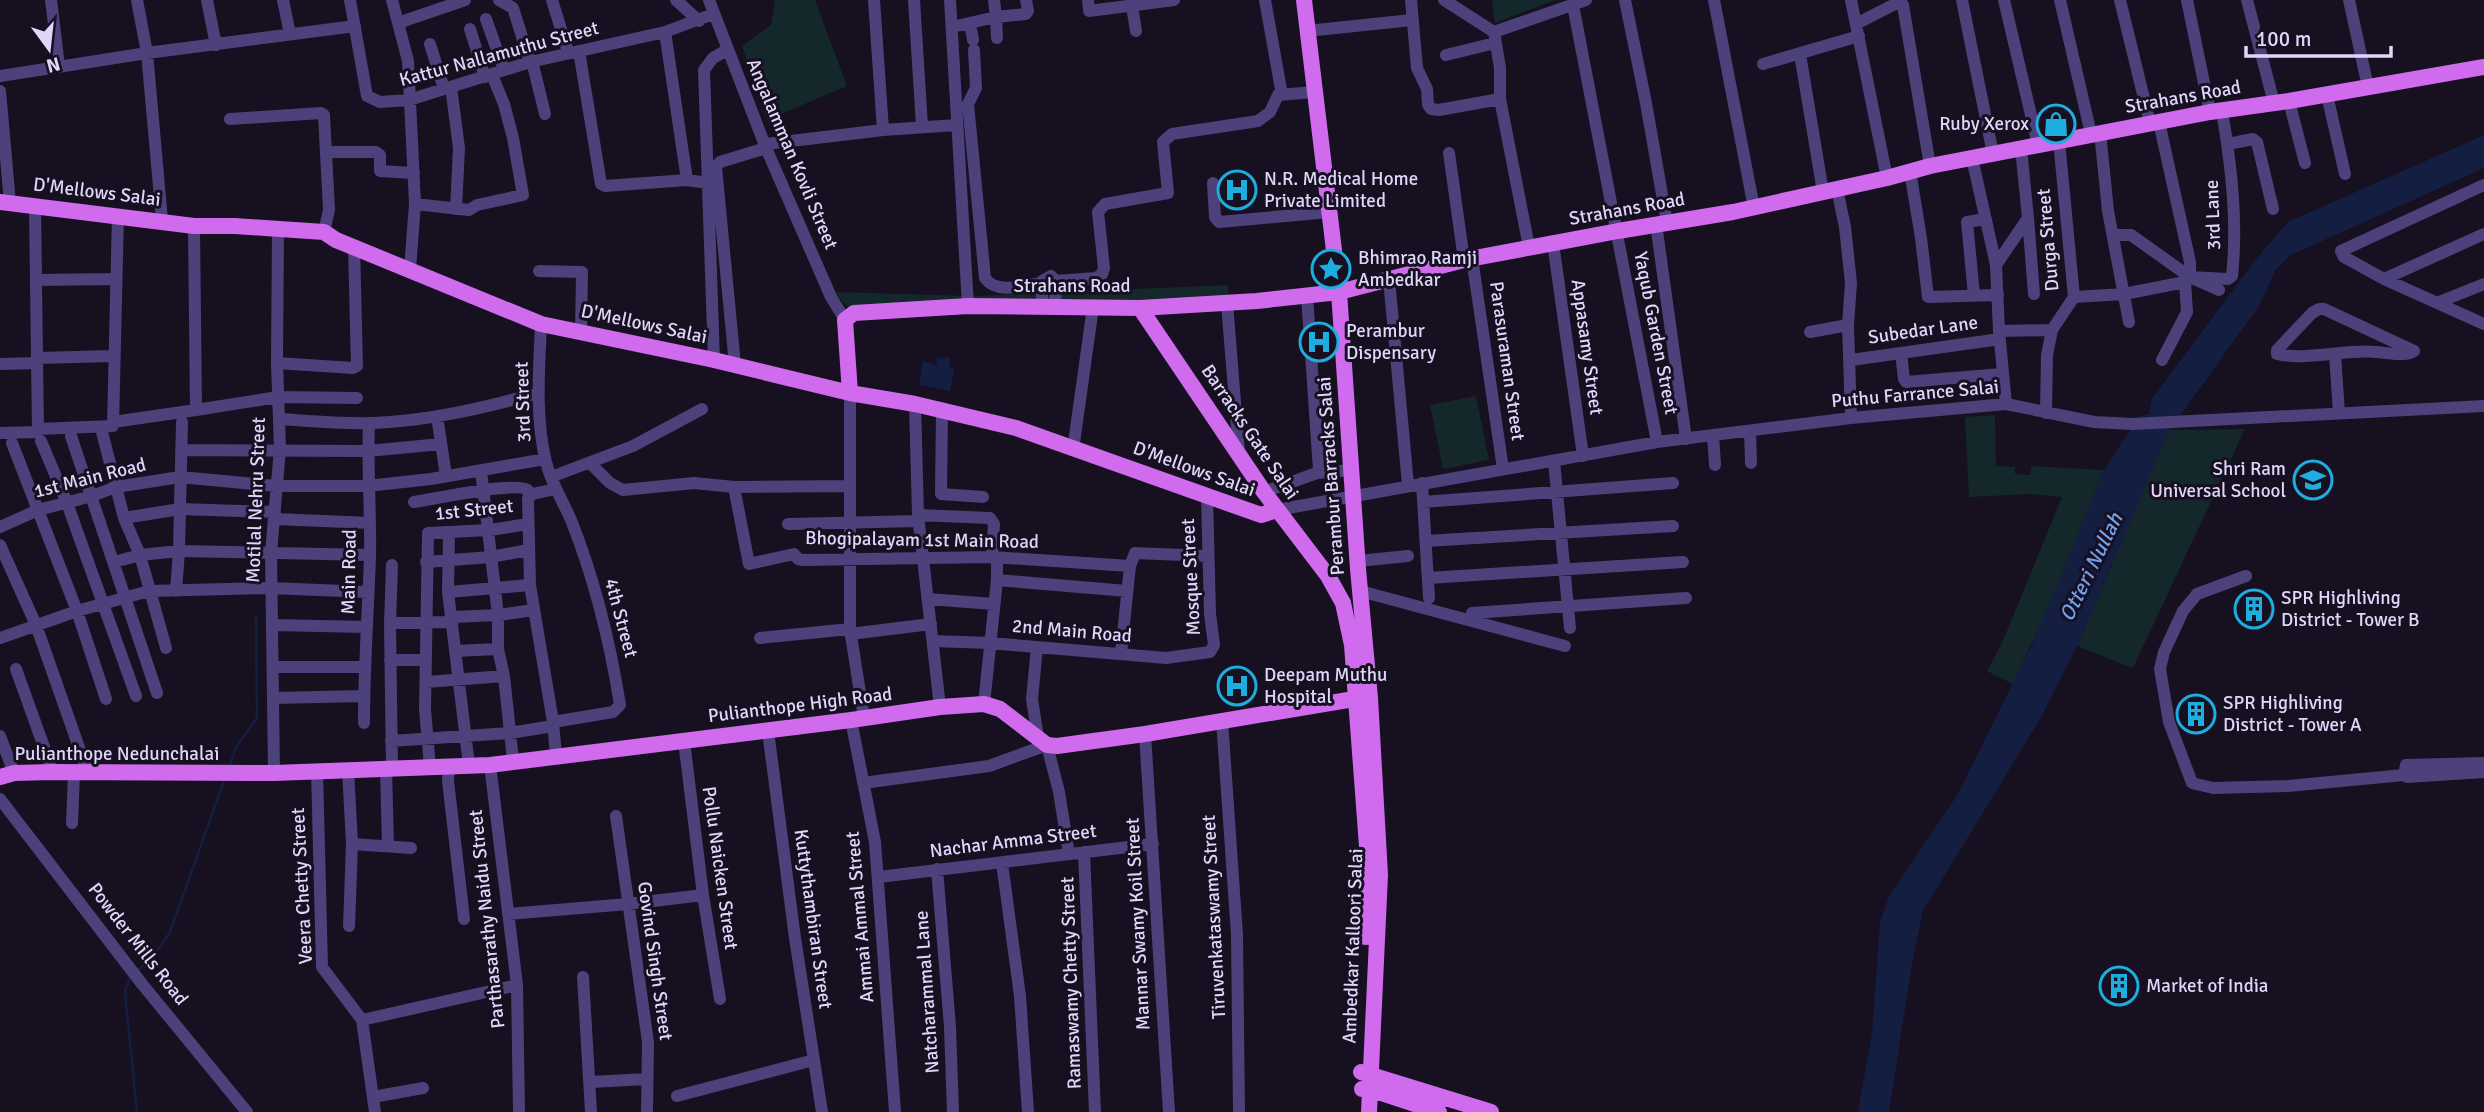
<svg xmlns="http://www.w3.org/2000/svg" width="2484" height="1112" viewBox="0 0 2484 1112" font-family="Signika,sans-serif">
	<rect width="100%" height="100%" fill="#161021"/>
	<path fill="#14272a" d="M 775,0 L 815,0 L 847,86 L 767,120 L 742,46 L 771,25 Z
		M 1492,0 L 1555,0 L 1495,23 Z
		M 1228,285 L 1228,297 L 1040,305 L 848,307 L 834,292 L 971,296 Z
		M 1476,396 L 1489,460 L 1443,469 L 1430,405 Z
		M 1995,415 L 1996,466 L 2015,467 L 2015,474 L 2031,475 L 2031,466 L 2104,470 L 2053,598 L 2013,684 L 1987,671 L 2002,643 L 2062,497 L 2030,494 L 1969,497 L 1965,417 Z
		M 2245,429 L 2133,668 L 2077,646 L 2169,430 Z"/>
	<path fill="#141e41" d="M 2484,135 L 2484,168 L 2291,255 L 2276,269 L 2259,306 L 2169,431 L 2077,646 L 2040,719 L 1923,911 L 1911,970 L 1889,1112 L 1858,1112 L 1872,1033 L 1880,923 L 1889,896 L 1958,794 L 2033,643 L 2104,470 L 2139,416 L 2149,414 L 2152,399 L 2252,264 L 2288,222 Z
		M 950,357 L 949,366 L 954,369 L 950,391 L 919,385 L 923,361 L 937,366 L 936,358 Z"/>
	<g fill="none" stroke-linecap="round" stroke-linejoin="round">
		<path stroke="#141e41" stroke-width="2.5" d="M 230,765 L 236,747 L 257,718 L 256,616
			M 138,970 L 154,956 L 170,932 L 225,778
			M 130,977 L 125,992 L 137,1112"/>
		<path stroke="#4c417a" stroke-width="12" d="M 51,0 L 59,66
			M 137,0 L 147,53 L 162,220
			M 207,0 L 216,45
			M 283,0 L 290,34
			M 350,0 L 367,96 L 380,102 L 409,100 L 530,62 L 665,32 L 713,14
			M 392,0 L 408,61 L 415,204 L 410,269
			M 499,0 L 513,8 L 530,62
			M 552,0 L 568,52
			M 676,0 L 699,21
			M 709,0 L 766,148 L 831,297 L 845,320
			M 874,0 L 883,130
			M 914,0 L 922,126
			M 950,0 L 968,306
			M 1088,0 L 1089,11 L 1174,0
			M 1265,0 L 1282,95
			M 1411,0 L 1417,68 L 1427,89 L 1428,105 L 1431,109 L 1439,110 L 1500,99
			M 1444,0 L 1494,32
			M 1625,0 L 1646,103 L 1667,223
			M 1714,0 L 1754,208
			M 1851,0 L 1887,178
			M 1962,0 L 1993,154
			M 2004,0 L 2038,145
			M 2060,0 L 2091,134
			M 2120,0 L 2150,123
			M 2187,0 L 2210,112
			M 2247,0 L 2274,103
			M 2349,0 L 2368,87
			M 1573,5 L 1657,442
			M 1132,6 L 1136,31
			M 486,19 L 504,70
			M 398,23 L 465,0
			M 970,23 L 973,40
			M 1856,24 L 1897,3 L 1903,5 L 1930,166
			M 952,27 L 996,17 L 994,0
			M 470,29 L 485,77
			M 1307,31 L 1412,20
			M 665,32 L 687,180
			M 1494,32 L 1500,68 L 1500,99 L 1529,247
			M 1494,32 L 1586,0
			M 997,38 L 996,17 L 1026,14 L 1028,11 L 1026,0
			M 430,44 L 444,89
			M 974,50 L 976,88 L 968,104 L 985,278 C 996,295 1025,285 1042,283
			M 579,51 L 601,184 L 605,186 L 687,180 L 708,183
			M 1800,54 L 1823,192
			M 1446,55 L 1495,43
			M 532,61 L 545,114
			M 1763,64 L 1859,36
			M 0,76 L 147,53 L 355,26
			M 451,87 L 459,148 L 456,209
			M 0,91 L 10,203
			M 2327,95 L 2345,174
			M 2289,101 L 2305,163
			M 230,119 L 321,113 L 324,115 L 329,210 L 324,232
			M 2159,122 L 2190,262 L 2190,277
			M 2100,132 L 2108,211 L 2129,322
			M 766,144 L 883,130 L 957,125
			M 2228,144 L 2253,139 L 2257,142 L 2273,209
			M 326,152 L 376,152 L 380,155 L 380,171 L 414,173
			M 1449,153 L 1464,260
			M 1972,158 L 1996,265
			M 1910,171 L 1921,238 L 1928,297 L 1998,295
			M 1213,183 L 1215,217 L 1219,222 L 1329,212
			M 2484,185 L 2341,251 L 2344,257 L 2384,279 L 2484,324
			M 1837,189 L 1845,227 L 1851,283 L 1848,325 L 1851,418
			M 415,204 L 469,210 L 477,205 L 523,195 L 513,138 L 504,104 L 492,75
			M 2028,218 L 2034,294
			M 1656,224 L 1686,439
			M 2113,235 L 2131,235 L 2190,277 L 2219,290
			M 1553,243 L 1583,456
			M 1472,258 L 1503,469
			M 539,271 L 582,272 L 581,332
			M 2190,277 L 2228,279 L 2232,276 C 2238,221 2231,165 2222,111
			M 1389,279 L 1408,485
			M 2384,279 L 2484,234
			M 36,280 L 115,279
			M 1056,281 L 1096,278 L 1102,274 L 1104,268 L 1098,212 L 1105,204 L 1168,193 L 1163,142 L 1172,134 L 1258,121 L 1270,112 L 1278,95 L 1314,92
			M 1974,295 L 1967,222 L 1986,219
			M 2074,297 L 2124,294 L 2185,282 L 2190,277
			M 2439,302 L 2484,284
			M 1227,303 L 1239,452
			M 1042,307 L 1042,281 L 1051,276 L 1056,281 L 1055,307
			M 2319,309 L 2324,309 L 2414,351 C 2404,357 2388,353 2376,352 C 2347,349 2305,361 2277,354 L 2277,350 L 2312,313 Z
			M 541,324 C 539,368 535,418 546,462 C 551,483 563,501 571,520 C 595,580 610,642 620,705 L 613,712 L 553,722
			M 1999,331 L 2052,330
			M 1810,332 L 1848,325
			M 1901,353 L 1904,379 L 1906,382 L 2002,374
			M 2335,354 L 2339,413
			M 37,358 L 113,356
			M 714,360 L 704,70 L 713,58 L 727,50
			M 1851,360 L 2000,339
			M 2162,360 L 2187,312 L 2185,282
			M 277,363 L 353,368 L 357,366 L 354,246
			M 0,364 L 37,363
			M 735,365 L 716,167 L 720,162 L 766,148
			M 850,393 L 850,629 L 864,718
			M 915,404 L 918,515 L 940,707
			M 2006,404 L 1999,331 L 1996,265 L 2028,218 L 2021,148
			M 196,410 L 278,397 L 357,398
			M 942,410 L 941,494 L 983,497
			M 2046,413 L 2047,355 L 2052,330 L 2074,297 L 2059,141
			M 437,416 L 446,476
			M 279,419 C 310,421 341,424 372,423 C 428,421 484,408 538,393
			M 113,422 L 196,410 L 194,226
			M 38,429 L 113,426 L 118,215
			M 1750,431 L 1751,463
			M 102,432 L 124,518 L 140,555 L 166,648
			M 0,433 L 38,432 L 35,206
			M 1713,435 L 1715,465
			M 71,436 L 157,693
			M 41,441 L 67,503 L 136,696
			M 12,443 L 77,611 L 106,699
			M 181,450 L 368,451 L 441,444
			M 1073,450 L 1093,307
			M 1554,461 L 1570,628
			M 591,464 L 610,483 L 623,490 L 694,483 L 734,487 L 848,486
			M 481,471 L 498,615 L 498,649 L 504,676 L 513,760
			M 1317,473 L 1351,470
			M 551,477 L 633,446 L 702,409
			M 1422,483 L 1429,598
			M 734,487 L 749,564 L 794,554 L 798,559 L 803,560 L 992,557 L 1130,566 L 1121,653
			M 1264,492 L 1317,473 L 1319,470 L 1307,296
			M 414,502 C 434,499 516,481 528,490 L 529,496
			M 1423,502 L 1673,483
			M 1277,510 L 1657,442 L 1851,418 L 2006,404 L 2094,422 L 2133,424 L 2484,406
			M 918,515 L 990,518 L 994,524 L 992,557
			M 124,518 L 180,509 L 275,512
			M 275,519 L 370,523
			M 788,524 L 919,521
			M 0,527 L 38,510 L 92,496 L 116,487 L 180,477 L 276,486 L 367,486 L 431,479 L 545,459
			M 449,532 L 448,592 L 469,765
			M 1426,541 L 1673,526
			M 0,545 L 36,625 L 88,773
			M 1358,561 L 1408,556
			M 114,562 L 140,555 L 179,551 L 370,555
			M 426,562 L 491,557 L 528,550
			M 1130,566 L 1135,553 L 1208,556
			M 2246,576 L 2197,594 L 2183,611 L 2164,652 L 2160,669 L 2169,722 L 2192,783 L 2213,788 L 2288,786 L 2404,775
			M 1428,578 L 1683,562
			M 997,580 L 1127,591
			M 176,591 L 179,551 L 182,422
			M 1360,591 L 1565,646
			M 448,592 L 530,585
			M 928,599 L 994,604
			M 1472,613 L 1686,598
			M 453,617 L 498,615 L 534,610
			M 390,623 L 453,622
			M 272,625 L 367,627
			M 850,634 L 931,624
			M 0,638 L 77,611 L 149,591 L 271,588 L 368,592
			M 760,638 L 850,629
			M 933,641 L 990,643 L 1166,658 L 1210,652 L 1214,645 L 1210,614 L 1207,496
			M 1037,647 L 1032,699 L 1038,738
			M 455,651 L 498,649
			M 390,660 L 426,660
			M 274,667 L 364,667
			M 16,669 L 53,772
			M 426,682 L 504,676
			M 273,698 L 364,696
			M 984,704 L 997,580 L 997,558
			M 851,720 L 875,842 L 895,1112
			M 1222,720 L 1237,935 L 1239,1112
			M 364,723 C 364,667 368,612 370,557 C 371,512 367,468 369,423
			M 768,731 L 795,938 L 822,1112
			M 1145,734 L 1169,1112
			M 0,736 L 14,773
			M 391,741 L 510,733 L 553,726
			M 684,741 L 703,895 L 720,999
			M 556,755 L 553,722 L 530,585 L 528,499 L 532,494 L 556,489
			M 2484,763 L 2406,765 L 2404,775 L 2407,777 L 2484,772
			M 490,765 L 517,985 L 519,1112
			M 449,766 L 448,781 L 464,919
			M 430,767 L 425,709 L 428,533 L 490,530 L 528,524
			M 386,769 L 388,846
			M 392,769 L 390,623 L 392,565
			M 317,770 L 322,967 L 362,1020 L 375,1112
			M 348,770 L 352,844 L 349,926
			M 274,773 L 271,553 L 280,449 L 277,363 L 278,229
			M 863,783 L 989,766 L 1047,745 L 1059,792 L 1069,854
			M 0,799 L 142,984 L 247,1112
			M 616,816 L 648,1042 L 647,1112
			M 72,823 L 74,773
			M 352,844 L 411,848
			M 1084,852 L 1095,1112
			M 1002,863 L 1020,996 L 1028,1112
			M 937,869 L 950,1027 L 953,1112
			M 879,877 L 1153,844
			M 508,914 L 628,904 L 703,895
			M 583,977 L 591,1112
			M 362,1020 L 517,985
			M 590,1082 L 647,1079
			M 677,1096 L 814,1060
			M 373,1097 L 423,1088"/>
		<path stroke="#cf6bec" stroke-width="16" d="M 1304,0 L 1339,292 L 1358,569 L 1370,698 L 1380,875 L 1369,1112
			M 0,202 L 194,226 L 235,226 L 324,232 L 336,240 L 541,324 L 714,360 L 850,393 L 915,404 L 1016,428 L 1261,515 L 1277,510
			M 1140,308 L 1264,492 L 1328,576 L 1343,603 L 1352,645 L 1369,873 L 1366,937
			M 850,393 L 845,320 L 854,313 L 968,306 L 1140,308 L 1257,301 L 1339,292 L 1464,260 L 1618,231 L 1733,212 L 1887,178 L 1930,166 L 2210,112 L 2289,101 L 2484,67
			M 0,777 L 14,773 L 53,772 L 274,773 L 490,765 L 851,720 L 940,707 L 984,704 L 1000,709 L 1047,745 L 1057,746 L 1145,734 L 1354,699 L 1370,698
			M 1361,1072 L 1491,1112
			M 1362,1089 L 1369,1089 L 1439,1112"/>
	</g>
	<defs>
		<symbol id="shop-ring" viewBox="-11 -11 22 22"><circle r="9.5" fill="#161021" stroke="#1dadde" stroke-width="1.5"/><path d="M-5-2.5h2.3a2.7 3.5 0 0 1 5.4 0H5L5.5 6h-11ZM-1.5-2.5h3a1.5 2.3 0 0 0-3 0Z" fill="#1dadde"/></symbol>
		<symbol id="hospital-ring" viewBox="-11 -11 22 22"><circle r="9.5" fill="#161021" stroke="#1dadde" stroke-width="1.5"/><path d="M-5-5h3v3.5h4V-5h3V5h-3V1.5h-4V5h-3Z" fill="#1dadde"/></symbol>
		<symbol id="sight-ring" viewBox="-11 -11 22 22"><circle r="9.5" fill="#161021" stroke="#1dadde" stroke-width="1.5"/><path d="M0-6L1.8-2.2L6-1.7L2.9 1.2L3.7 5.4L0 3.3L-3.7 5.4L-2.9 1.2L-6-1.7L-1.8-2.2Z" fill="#1dadde"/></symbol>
		<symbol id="school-ring" viewBox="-11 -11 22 22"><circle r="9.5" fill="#161021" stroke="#1dadde" stroke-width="1.5"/><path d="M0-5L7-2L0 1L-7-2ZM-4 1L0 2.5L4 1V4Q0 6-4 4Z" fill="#1dadde"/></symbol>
		<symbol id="building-ring" viewBox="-11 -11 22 22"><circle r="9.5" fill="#161021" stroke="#1dadde" stroke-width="1.5"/><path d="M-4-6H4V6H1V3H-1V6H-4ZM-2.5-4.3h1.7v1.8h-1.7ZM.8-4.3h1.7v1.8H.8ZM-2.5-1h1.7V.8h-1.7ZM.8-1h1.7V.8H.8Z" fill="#1dadde"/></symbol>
	</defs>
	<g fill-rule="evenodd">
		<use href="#shop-ring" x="2034" y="102" width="44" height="44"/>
		<use href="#hospital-ring" x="1215" y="168" width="44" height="44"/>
		<use href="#sight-ring" x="1309" y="247" width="44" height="44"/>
		<use href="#hospital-ring" x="1297" y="320" width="44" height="44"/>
		<use href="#school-ring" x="2291" y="458" width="44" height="44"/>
		<use href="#building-ring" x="2232" y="587" width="44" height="44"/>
		<use href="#hospital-ring" x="1215" y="664" width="44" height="44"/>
		<use href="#building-ring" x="2174" y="692" width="44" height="44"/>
		<use href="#building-ring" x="2097" y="964" width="44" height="44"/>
	</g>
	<g text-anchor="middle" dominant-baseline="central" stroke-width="6" stroke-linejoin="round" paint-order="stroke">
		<g font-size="19" fill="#dfd6fa" stroke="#161021">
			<text transform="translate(499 54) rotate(-15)">Kattur Nallamuthu Street</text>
			<text transform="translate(2183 97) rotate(-10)">Strahans Road</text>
			<text transform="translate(792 154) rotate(67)">Angalamman Kovli Street</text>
			<text transform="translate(97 192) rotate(7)">D'Mellows Salai</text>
			<text transform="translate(1627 209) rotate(-10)">Strahans Road</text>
			<text transform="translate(2213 215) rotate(-92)">3rd Lane</text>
			<text transform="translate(2048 240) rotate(-95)">Durga Street</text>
			<text x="1072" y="286">Strahans Road</text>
			<text transform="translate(644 324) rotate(12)">D'Mellows Salai</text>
			<text transform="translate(1923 330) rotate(-8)">Subedar Lane</text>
			<text transform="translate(1656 333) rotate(79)">Yaqub Garden Street</text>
			<text transform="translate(1587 347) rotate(82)">Appasamy Street</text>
			<text transform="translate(1507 361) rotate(82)">Parasuraman Street</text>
			<text transform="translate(1915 394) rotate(-5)">Puthu Farrance Salai</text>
			<text transform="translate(523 402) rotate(-92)">3rd Street</text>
			<text transform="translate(1250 432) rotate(56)">Barracks Gate Salai</text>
			<text transform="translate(1194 469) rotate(20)">D'Mellows Salai</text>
			<text transform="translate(1331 476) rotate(-94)">Perambur Barracks Salai</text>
			<text transform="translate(90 478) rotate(-14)">1st Main Road</text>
			<text transform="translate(256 500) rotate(-88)">Motilal Nehru Street</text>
			<text transform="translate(474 510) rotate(-6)">1st Street</text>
			<text transform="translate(922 540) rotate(1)">Bhogipalayam 1st Main Road</text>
			<text transform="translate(349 572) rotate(-89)">Main Road</text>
			<text transform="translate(1191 577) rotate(-93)">Mosque Street</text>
			<text transform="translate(621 618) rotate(75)">4th Street</text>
			<text transform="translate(1072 631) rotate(5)">2nd Main Road</text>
			<text transform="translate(800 705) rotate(-7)">Pulianthope High Road</text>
			<text x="117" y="754">Pulianthope Nedunchalai</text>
			<text transform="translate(1013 841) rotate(-7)">Nachar Amma Street</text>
			<text transform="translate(720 868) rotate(82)">Pollu Naicken Street</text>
			<text transform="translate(302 886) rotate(-93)">Veera Chetty Street</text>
			<text transform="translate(860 917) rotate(-95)">Ammai Ammal Street</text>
			<text transform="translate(1214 917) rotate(-93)">Tiruvenkataswamy Street</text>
			<text transform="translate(487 919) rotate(-96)">Parthasarathy Naidu Street</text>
			<text transform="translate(813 919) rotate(82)">Kuttythambiran Street</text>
			<text transform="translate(1138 924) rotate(-93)">Mannar Swamy Koil Street</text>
			<text transform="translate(138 944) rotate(52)">Powder Mills Road</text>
			<text transform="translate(1353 946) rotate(-88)">Ambedkar Kalloori Salai</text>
			<text transform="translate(655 961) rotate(82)">Govind Singh Street</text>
			<text transform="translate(1071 983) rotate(-92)">Ramaswamy Chetty Street</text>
			<text transform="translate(927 992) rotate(-94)">Natcharammal Lane</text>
		</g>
		<g font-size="19" fill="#dfd6fa" stroke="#161021" text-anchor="start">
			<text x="2029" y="124" text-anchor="end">Ruby Xerox</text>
			<text x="1264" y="179">N.R. Medical Home<tspan x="1264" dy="22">Private Limited</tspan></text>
			<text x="1358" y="258">Bhimrao Ramji<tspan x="1358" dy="22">Ambedkar</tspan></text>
			<text x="1346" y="331">Perambur<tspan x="1346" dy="22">Dispensary</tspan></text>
			<text x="2286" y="469" text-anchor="end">Shri Ram<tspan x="2286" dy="22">Universal School</tspan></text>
			<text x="2281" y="598">SPR Highliving<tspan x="2281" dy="22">District - Tower B</tspan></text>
			<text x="1264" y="675">Deepam Muthu<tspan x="1264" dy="22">Hospital</tspan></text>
			<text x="2223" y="703">SPR Highliving<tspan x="2223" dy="22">District - Tower A</tspan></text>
			<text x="2146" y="986">Market of India</text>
		</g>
		<g font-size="21" font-style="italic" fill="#71a0ec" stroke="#161021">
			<text transform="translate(2091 567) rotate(-64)">Otteri Nullah</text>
		</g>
	</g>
	<g transform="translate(49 49) rotate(165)" stroke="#161021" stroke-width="5" paint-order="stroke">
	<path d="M0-5L12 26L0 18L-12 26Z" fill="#dfd6fa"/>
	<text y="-10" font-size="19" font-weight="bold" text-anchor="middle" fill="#dfd6fa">N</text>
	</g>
	<path d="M2246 46v10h145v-10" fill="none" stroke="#dfd6fa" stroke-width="3.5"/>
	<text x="2256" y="46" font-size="21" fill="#dfd6fa" stroke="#161021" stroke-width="5" paint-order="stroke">100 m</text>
</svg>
